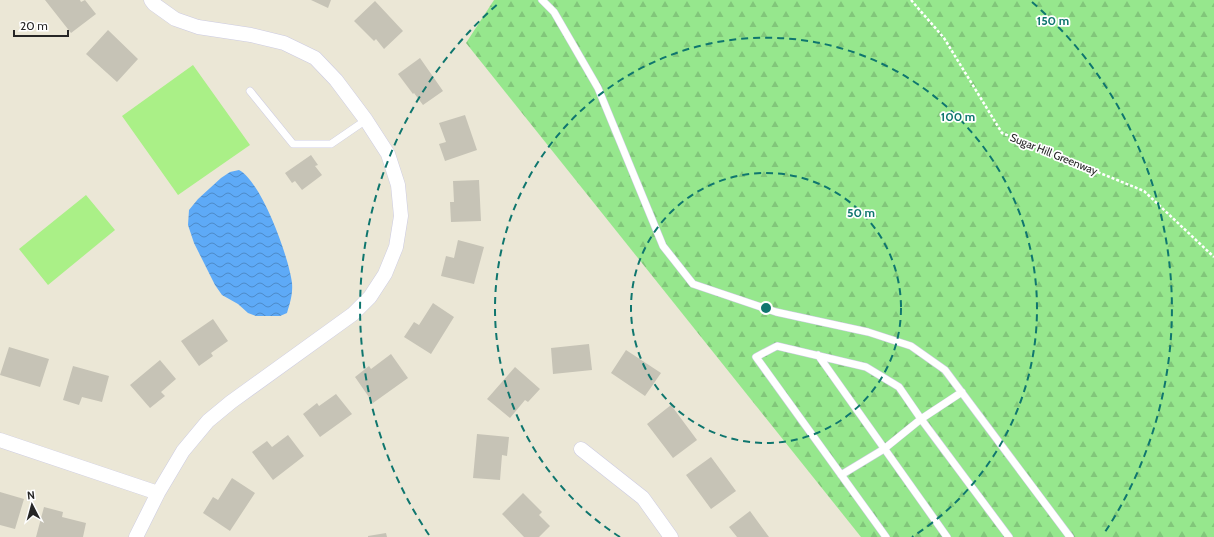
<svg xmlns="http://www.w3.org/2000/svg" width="1214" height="537" viewBox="0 0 1214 537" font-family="Cabin,sans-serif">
	<defs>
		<pattern id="forest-firs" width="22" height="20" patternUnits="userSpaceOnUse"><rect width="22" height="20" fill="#96e78d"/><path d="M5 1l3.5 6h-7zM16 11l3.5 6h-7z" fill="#81c67a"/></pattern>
		<pattern id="water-waves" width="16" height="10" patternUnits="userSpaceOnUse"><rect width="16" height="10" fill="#5eaaf7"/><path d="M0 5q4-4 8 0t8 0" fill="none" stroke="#4d8ac8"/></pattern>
	</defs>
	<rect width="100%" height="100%" fill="#ebe7d6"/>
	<path fill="url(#forest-firs)" d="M 494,0 L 1214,0 L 1214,537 L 861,537 L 466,43 Z"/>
	<path fill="#aaf087" d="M 193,65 L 250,145 L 178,195 L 122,116 Z
		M 86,195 L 115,230 L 48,285 L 19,249 Z"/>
	<path fill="url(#water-waves)" d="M 239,170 C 262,182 289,258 292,283 C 293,294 290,303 287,313 L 280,316 L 256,316 L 248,313 L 238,304 L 222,295 L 215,285 L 194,243 L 188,225 L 189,210 L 198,199 L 221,178 L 230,172 Z"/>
	<path fill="#c6c3b6" d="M 45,0 L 80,0 L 81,2 L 85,0 L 96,14 L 71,33 Z
		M 311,0 L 331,0 L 328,8 Z
		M 375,1 L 403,31 L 384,49 L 376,39 L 374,41 L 354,21 Z
		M 108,30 L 138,59 L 117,82 L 86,54 Z
		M 420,58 L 443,91 L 423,105 L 414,93 L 413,94 L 398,74 Z
		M 465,115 L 477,150 L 445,161 L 439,144 L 446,142 L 439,123 Z
		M 311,155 L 318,165 L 315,166 L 322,175 L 302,190 L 295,181 L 292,183 L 285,173 Z
		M 479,180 L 481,221 L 451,222 L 450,202 L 454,202 L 453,181 Z
		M 458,240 L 484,247 L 474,284 L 441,276 L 446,256 L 454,258 Z
		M 433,303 L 454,317 L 431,354 L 404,337 L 414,322 L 419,325 Z
		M 213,319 L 228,341 L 211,353 L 213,356 L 199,366 L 181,341 Z
		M 589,344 L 592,370 L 553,374 L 551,348 Z
		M 9,347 L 49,359 L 40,387 L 0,375 Z
		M 626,350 L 661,373 L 645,396 L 611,373 Z
		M 391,354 L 408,378 L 373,403 L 355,377 L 369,366 L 371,369 Z
		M 160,360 L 176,379 L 161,392 L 165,396 L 150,408 L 130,385 Z
		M 73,366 L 109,376 L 102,402 L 82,397 L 79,405 L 63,400 Z
		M 515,367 L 540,389 L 528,402 L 525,400 L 510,418 L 487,399 Z
		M 336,394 L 352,414 L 320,437 L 303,414 L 317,403 L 319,406 Z
		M 671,405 L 697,440 L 673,458 L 647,424 Z
		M 477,434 L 509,437 L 507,456 L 502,455 L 500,480 L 473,478 Z
		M 288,435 L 304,456 L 273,480 L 252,452 L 267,441 L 272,447 Z
		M 711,457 L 736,491 L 711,509 L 686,475 Z
		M 232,478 L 255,493 L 230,531 L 203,513 L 213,497 L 218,500 Z
		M 0,492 L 24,499 L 15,529 L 0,525 Z
		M 523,493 L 542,512 L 539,515 L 550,526 L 539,537 L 524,537 L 502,514 Z
		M 44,507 L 63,512 L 62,517 L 86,523 L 83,537 L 36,537 Z
		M 750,511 L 769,537 L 737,537 L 729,527 Z
		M 386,533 L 387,537 L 368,537 L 368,536 Z"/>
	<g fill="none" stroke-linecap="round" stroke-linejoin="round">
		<defs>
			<path id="lane" d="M 542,0 L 554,12 L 598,88 L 663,246 L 693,284 L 776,312 L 868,332 L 911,346 L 945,370 L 1070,537
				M 250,91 L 293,144 L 331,144 L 366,120
				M 818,355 L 947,537
				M 841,475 L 884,449 L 921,419 L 962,392
				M 886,537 L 756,357 L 777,346 L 866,367 L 899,387 L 921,419 L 1009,537"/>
			<path id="street" d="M 0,440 L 158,493
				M 581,449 L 643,498 L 671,537
				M 136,537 L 158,493 L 183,451 L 208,421 L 231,402 L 353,314 L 370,297 L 385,274 L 396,247 L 401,216 L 398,185 L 388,154 L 366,120 L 336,80 L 315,58 L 284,43 L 251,35 L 198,27 L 175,19 L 154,4 L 151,0"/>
		</defs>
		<use href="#lane" stroke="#cccbe2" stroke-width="8"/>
		<use href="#street" stroke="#cccbe2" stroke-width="15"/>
		<path stroke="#fff" stroke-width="2.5" stroke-dasharray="3 2" stroke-linecap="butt" d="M 911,0 L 944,38 L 1002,133 L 1144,191 L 1214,257"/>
		<use href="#lane" stroke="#fff" stroke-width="7"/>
		<use href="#street" stroke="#fff" stroke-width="14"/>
	</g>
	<g fill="none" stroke="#0f766e" stroke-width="2" stroke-dasharray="7 5">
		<circle cx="766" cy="308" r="135"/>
		<path d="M620 537A271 271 0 1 1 912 537"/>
		<path d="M429 535A406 406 0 0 1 500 2M1032 2A406 406 0 0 1 1103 535"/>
	</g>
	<g text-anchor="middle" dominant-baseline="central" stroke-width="3.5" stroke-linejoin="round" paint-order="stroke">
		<g font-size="11" fill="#262626" stroke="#fff">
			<text transform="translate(1054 154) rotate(22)">Sugar Hill Greenway</text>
		</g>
	</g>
	<circle cx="766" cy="308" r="6" fill="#0f766e" stroke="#fff" stroke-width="2"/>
	<g font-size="12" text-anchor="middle" font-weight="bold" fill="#0f766e" stroke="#fff" stroke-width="3.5" stroke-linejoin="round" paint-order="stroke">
		<text x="1053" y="25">150 m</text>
		<text x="958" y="121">100 m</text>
		<text x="861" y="217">50 m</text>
	</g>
	<g transform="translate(32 505) rotate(354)" stroke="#ffffff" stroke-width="3" paint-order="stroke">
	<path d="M0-3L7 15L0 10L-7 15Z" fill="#262626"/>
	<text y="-6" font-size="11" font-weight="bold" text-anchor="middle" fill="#262626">N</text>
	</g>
	<path d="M14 30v6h54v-6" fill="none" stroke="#262626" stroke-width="2"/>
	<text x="20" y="30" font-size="12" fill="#262626" stroke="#ffffff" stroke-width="3" paint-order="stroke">20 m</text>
</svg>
